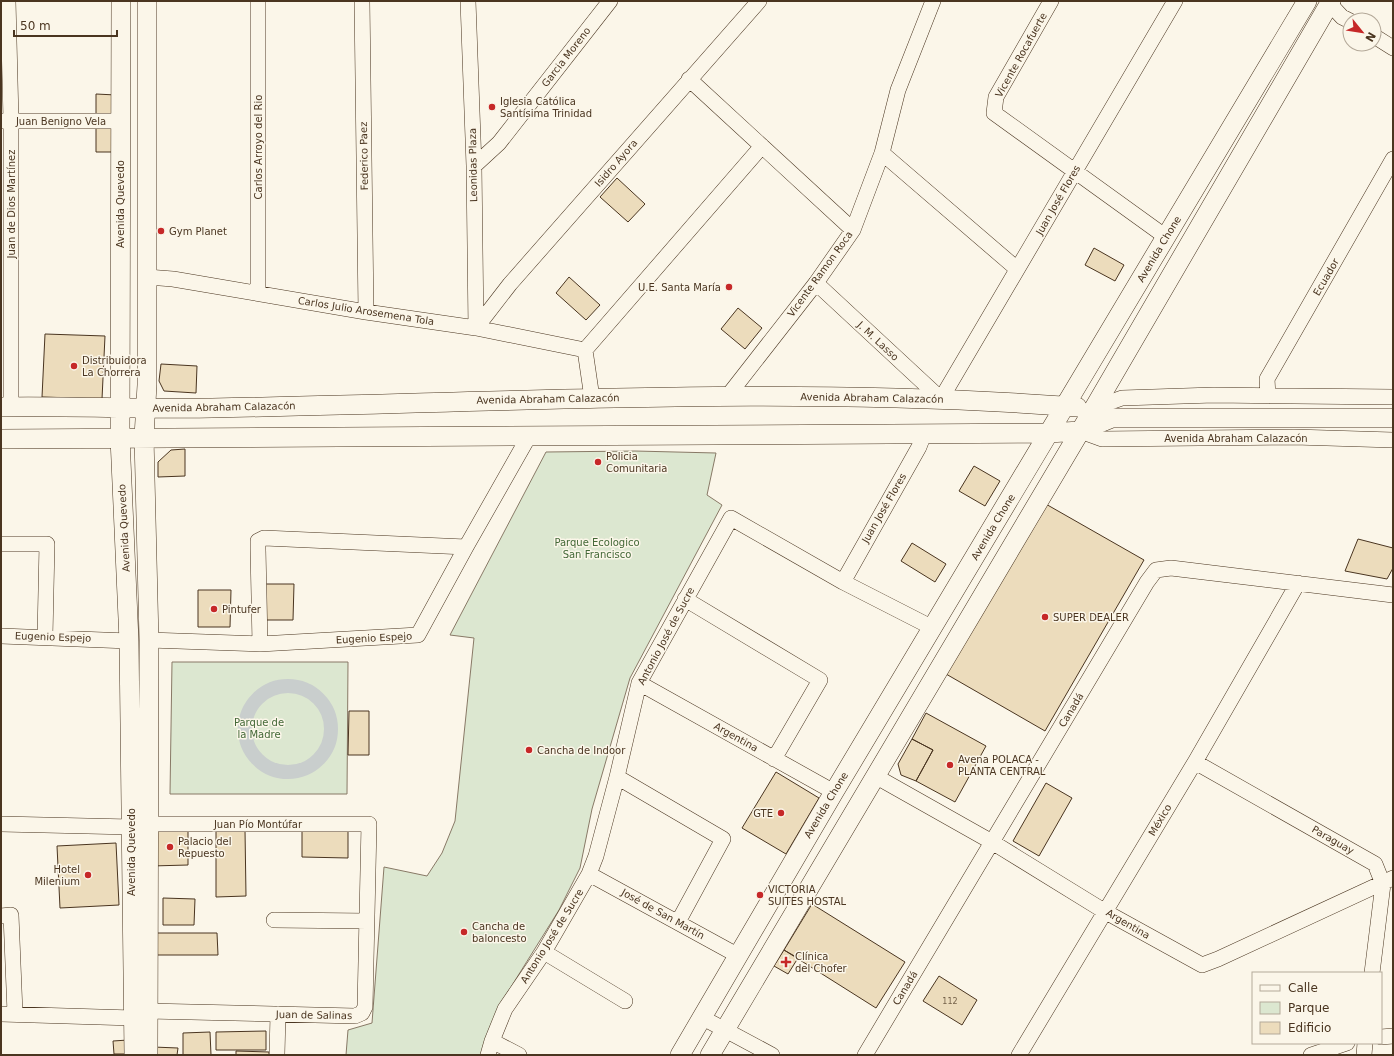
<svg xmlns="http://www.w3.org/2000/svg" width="1394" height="1056" viewBox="0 0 1394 1056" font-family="'DejaVu Sans',sans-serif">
	<rect width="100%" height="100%" fill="#fbf6e9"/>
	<path fill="#dce7d0" stroke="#887966" d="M 635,451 L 716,453 L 707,495 L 722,505 L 630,678 L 592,809 L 580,868 L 559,910 L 501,1003 L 486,1055 L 346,1055 L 348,1030 L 372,1023 L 384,867 L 427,876 L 442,853 L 455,821 L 474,638 L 450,635 L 546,452 Z
		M 172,662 L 348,662 L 347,794 L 170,794 Z"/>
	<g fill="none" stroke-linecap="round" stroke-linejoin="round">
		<path stroke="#c9cecd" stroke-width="14" d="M245 729a43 43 0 1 1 86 0a43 43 0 1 1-86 0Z"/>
	</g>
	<path fill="#ecdcbc" stroke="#4a3520" d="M 96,94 L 116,95 L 116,117 L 96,117 Z
		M 96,126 L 117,127 L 117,152 L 96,152 Z
		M 617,178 L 645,204 L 628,222 L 600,197 Z
		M 1094,248 L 1124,265 L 1115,281 L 1085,265 Z
		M 569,277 L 600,305 L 586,320 L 556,293 Z
		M 738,308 L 762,328 L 745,349 L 721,329 Z
		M 45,334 L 105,336 L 102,399 L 42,397 Z
		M 161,364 L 197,366 L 196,393 L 164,391 L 159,381 Z
		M 185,449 L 185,476 L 158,477 L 158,462 L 171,450 Z
		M 974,466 L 1000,481 L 985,506 L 959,491 Z
		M 1044,503 L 1144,560 L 1045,731 L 946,674 Z
		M 1358,539 L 1393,548 L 1393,568 L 1387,579 L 1345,571 Z
		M 912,543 L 946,564 L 935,582 L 901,561 Z
		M 264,584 L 294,584 L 293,620 L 264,620 Z
		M 198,590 L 231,590 L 230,627 L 198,627 Z
		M 349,711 L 369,711 L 369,755 L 348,755 Z
		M 926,713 L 986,746 L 955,802 L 916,781 L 933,750 L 912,739 Z
		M 912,739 L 933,750 L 916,781 L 901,775 L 898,764 Z
		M 776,772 L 819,798 L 786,854 L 742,828 Z
		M 1046,783 L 1072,798 L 1039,856 L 1013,841 Z
		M 151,828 L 188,828 L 188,865 L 151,866 Z
		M 216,830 L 245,830 L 246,896 L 216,897 Z
		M 302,830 L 348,831 L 348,858 L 302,857 Z
		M 116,843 L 119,905 L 60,908 L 57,846 Z
		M 163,898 L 195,899 L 194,925 L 163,925 Z
		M 812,904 L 905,962 L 876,1008 L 784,950 Z
		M 157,933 L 217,933 L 218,955 L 157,955 Z
		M 784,950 L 798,958 L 788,974 L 774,966 Z
		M 939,976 L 977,1000 L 962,1025 L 923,1001 Z
		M 266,1031 L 266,1050 L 216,1050 L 216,1032 Z
		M 210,1032 L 211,1055 L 183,1055 L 183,1033 Z
		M 128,1040 L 128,1054 L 114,1054 L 113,1041 Z
		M 153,1047 L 178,1048 L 177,1055 L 153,1055 Z
		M 236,1051 L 269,1052 L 269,1055 L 236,1055 Z"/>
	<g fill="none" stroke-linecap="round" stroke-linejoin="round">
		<defs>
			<path id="minor" d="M 8,1 L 11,120 L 11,407
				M 362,1 L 366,312
				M 468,1 L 474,166 L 476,328
				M 1051,1 L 996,97 L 994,113 L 1166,237
				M 1329,3 L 1342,17 L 1350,21
				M 1374,36 L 1393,48
				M 689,79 L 853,230
				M 1,121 L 120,121
				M 882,153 L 1017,269
				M 474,166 L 499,143 L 610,1
				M 147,277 L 173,279 L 366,312 L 476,328 L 585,350
				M 816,283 L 941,399 L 1175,1
				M 258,293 L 258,1
				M 476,328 L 510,284 L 759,1
				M 1268,396 L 1267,379 L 1393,159
				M 727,397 L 816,283 L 853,230 L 882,153 L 898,90 L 933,1
				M 592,398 L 585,350 L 762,146
				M 1094,408 L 1122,398 L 1214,395 L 1393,397
				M 1080,431 L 1102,439 L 1294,437 L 1393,440
				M 1,544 L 47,544 L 45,636
				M 843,582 L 919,447 L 924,434
				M 685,599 L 820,680 L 774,759
				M 1,636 L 129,641
				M 149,640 L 260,644 L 418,635 L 466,547 L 529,436
				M 260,644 L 258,549 L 258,541 L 264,538 L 466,547
				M 639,683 L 834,792
				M 1195,762 L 1375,864 L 1383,884 L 1372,973
				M 875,776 L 992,842 L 1104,911 L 1202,965 L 1218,959 L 1393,878
				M 617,777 L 723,839 L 678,922
				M 1,824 L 131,827
				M 589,874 L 737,955
				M 1,916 L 11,915 L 15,1013
				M 274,920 L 367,921
				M 544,952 L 625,1001
				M 148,1011 L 355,1016 L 362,1013 L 365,1007 L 369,824 L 148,824
				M 1,1014 L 133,1018
				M 701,1017 L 772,1055
				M 1381,1037 L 1393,1036
				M 492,1041 L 519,1055
				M 277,1055 L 278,1014
				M 488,1055 L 492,1041 L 505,1009 L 544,952 L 589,874 L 596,856 L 617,777 L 639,683 L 731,518 L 843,582 L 933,628
				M 865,1055 L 1147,582 L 1156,570 L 1171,568 L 1393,595
				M 1019,1055 L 1195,762 L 1298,583
				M 1311,1055 L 1347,1043
				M 1364,1055 L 1365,1043"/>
			<path id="major" d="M 121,1 L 120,438 L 129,641 L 134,1055
				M 147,1 L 147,385 L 144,437 L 149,640 L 148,1055
				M 1,407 C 71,406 142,409 212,408 C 500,403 789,385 1077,407
				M 1,439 L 1049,433 L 1080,431 L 1112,418 L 1393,418
				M 680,1055 L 834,792 L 1307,1
				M 710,1055 L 1094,408 L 1331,1"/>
		</defs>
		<use href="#minor" stroke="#4a3520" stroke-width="16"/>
		<use href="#major" stroke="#4a3520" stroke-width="20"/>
		<use href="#minor" stroke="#fbf6e9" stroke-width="15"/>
		<use href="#major" stroke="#fbf6e9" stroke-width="19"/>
	</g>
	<g fill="#c62828" stroke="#fbf6e9" stroke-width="1.5">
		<circle cx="492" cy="107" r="4"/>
		<circle cx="161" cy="231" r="4"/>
		<circle cx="729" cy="287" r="4"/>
		<circle cx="74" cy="366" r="4"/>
		<circle cx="598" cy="462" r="4"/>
		<circle cx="214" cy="609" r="4"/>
		<circle cx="1045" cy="617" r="4"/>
		<circle cx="529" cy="750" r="4"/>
		<circle cx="950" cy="765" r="4"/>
		<circle cx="781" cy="813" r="4"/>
		<circle cx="170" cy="847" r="4"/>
		<circle cx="88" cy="875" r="4"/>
		<circle cx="760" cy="895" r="4"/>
		<circle cx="464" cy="932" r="4"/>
		<path d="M784 956h4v4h4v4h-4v4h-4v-4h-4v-4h4z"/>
	</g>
	<g text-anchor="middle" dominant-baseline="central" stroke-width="3" stroke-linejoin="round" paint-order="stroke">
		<g font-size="8" fill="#725f47">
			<text x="950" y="1001">112</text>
		</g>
		<g font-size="10" fill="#4a3520" stroke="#fbf6e9">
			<text transform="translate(1021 55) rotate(-61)">Vicente Rocafuerte</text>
			<text transform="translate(566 57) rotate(-52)">Garcia Moreno</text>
			<text x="61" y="121">Juan Benigno Vela</text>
			<text transform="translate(258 147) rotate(-90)">Carlos Arroyo del Rio</text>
			<text transform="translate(364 156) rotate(-91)">Federico Paez</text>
			<text transform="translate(616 163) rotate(-49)">Isidro Ayora</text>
			<text transform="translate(473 165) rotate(-91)">Leonidas Plaza</text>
			<text transform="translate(1058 200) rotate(-60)">Juan José Flores</text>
			<text transform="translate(11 204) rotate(-90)">Juan de Dios Martínez</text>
			<text transform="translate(120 204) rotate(-90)">Avenida Quevedo</text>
			<text transform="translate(1159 249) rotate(-59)">Avenida Chone</text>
			<text transform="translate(820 274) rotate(-54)">Vicente Ramon Roca</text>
			<text transform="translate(1326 277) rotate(-60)">Ecuador</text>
			<text transform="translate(366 311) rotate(9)">Carlos Julio Arosemena Tola</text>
			<text transform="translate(878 341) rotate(43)">J. M. Lasso</text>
			<text transform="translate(872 398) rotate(1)">Avenida Abraham Calazacón</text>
			<text transform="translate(548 399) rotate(-1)">Avenida Abraham Calazacón</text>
			<text transform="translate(224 407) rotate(-1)">Avenida Abraham Calazacón</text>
			<text x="1236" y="438">Avenida Abraham Calazacón</text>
			<text transform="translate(884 508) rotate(-60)">Juan José Flores</text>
			<text transform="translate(993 527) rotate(-59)">Avenida Chone</text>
			<text transform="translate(124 528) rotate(-93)">Avenida Quevedo</text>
			<text transform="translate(666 636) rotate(-62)">Antonio José de Sucre</text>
			<text transform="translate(53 637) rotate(2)">Eugenio Espejo</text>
			<text transform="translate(374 638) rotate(-3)">Eugenio Espejo</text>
			<text transform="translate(1071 710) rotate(-59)">Canadá</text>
			<text transform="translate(736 737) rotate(29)">Argentina</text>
			<text transform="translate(826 805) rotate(-59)">Avenida Chone</text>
			<text transform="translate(1160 820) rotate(-59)">México</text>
			<text x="258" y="824">Juan Pío Montúfar</text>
			<text transform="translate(1333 840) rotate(30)">Paraguay</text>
			<text transform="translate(131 852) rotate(-90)">Avenida Quevedo</text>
			<text transform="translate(663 914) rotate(29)">José de San Martín</text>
			<text transform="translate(1128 924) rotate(30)">Argentina</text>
			<text transform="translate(552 936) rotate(-58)">Antonio José de Sucre</text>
			<text transform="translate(905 988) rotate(-59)">Canadá</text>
			<text transform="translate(314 1015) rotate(1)">Juan de Salinas</text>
		</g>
		<g font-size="10" fill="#4a3520" stroke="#fbf6e9" text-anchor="start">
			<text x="500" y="101">Iglesia Católica<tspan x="500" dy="12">Santísima Trinidad</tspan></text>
			<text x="169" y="231">Gym Planet</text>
			<text x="721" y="287" text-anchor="end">U.E. Santa María</text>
			<text x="82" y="360">Distribuidora<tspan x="82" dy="12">La Chorrera</tspan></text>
			<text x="606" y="456">Policia<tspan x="606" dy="12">Comunitaria</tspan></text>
			<text x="222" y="609">Pintufer</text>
			<text x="1053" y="617">SUPER DEALER</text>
			<text x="537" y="750">Cancha de Indoor</text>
			<text x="958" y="759">Avena POLACA -<tspan x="958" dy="12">PLANTA CENTRAL</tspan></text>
			<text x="773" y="813" text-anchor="end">GTE</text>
			<text x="178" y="841">Palacio del<tspan x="178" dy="12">Repuesto</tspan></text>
			<text x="80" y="869" text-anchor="end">Hotel<tspan x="80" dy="12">Milenium</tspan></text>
			<text x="768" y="889">VICTORIA<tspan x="768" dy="12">SUITES HOSTAL</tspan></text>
			<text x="472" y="926">Cancha de<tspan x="472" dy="12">baloncesto</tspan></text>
			<text x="795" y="956">Clínica<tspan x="795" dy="12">del Chofer</tspan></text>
		</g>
		<g font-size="10" fill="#436837" stroke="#fbf6e9">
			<text x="597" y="542">Parque Ecologico<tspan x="597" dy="12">San Francisco</tspan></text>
			<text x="259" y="722">Parque de<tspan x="259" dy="12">la Madre</tspan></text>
		</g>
	</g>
	<rect width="1394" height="1056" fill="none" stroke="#4a3520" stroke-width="4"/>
	<rect x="1252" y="972" width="130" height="72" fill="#fbf6e9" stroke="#b4a999"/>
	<rect x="1260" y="985" width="20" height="6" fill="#fbf6e9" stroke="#b4a999"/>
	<text x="1288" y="992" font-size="12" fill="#4a3520">Calle</text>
	<rect x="1260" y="1002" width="20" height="12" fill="#dce7d0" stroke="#b4a999"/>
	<text x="1288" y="1012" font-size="12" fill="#4a3520">Parque</text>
	<rect x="1260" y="1022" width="20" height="12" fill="#ecdcbc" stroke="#b4a999"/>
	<text x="1288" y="1032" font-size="12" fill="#4a3520">Edificio</text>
	<g transform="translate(1362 32) rotate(120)"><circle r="19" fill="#fbf6e9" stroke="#b4a999"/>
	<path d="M0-3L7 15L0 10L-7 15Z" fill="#c62828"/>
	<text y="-6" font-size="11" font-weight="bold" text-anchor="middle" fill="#4a3520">N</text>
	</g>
	<path d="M14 30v6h103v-6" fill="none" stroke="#4a3520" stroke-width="2"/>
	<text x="20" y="30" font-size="12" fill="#4a3520" stroke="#fbf6e9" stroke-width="3" paint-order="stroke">50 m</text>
</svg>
